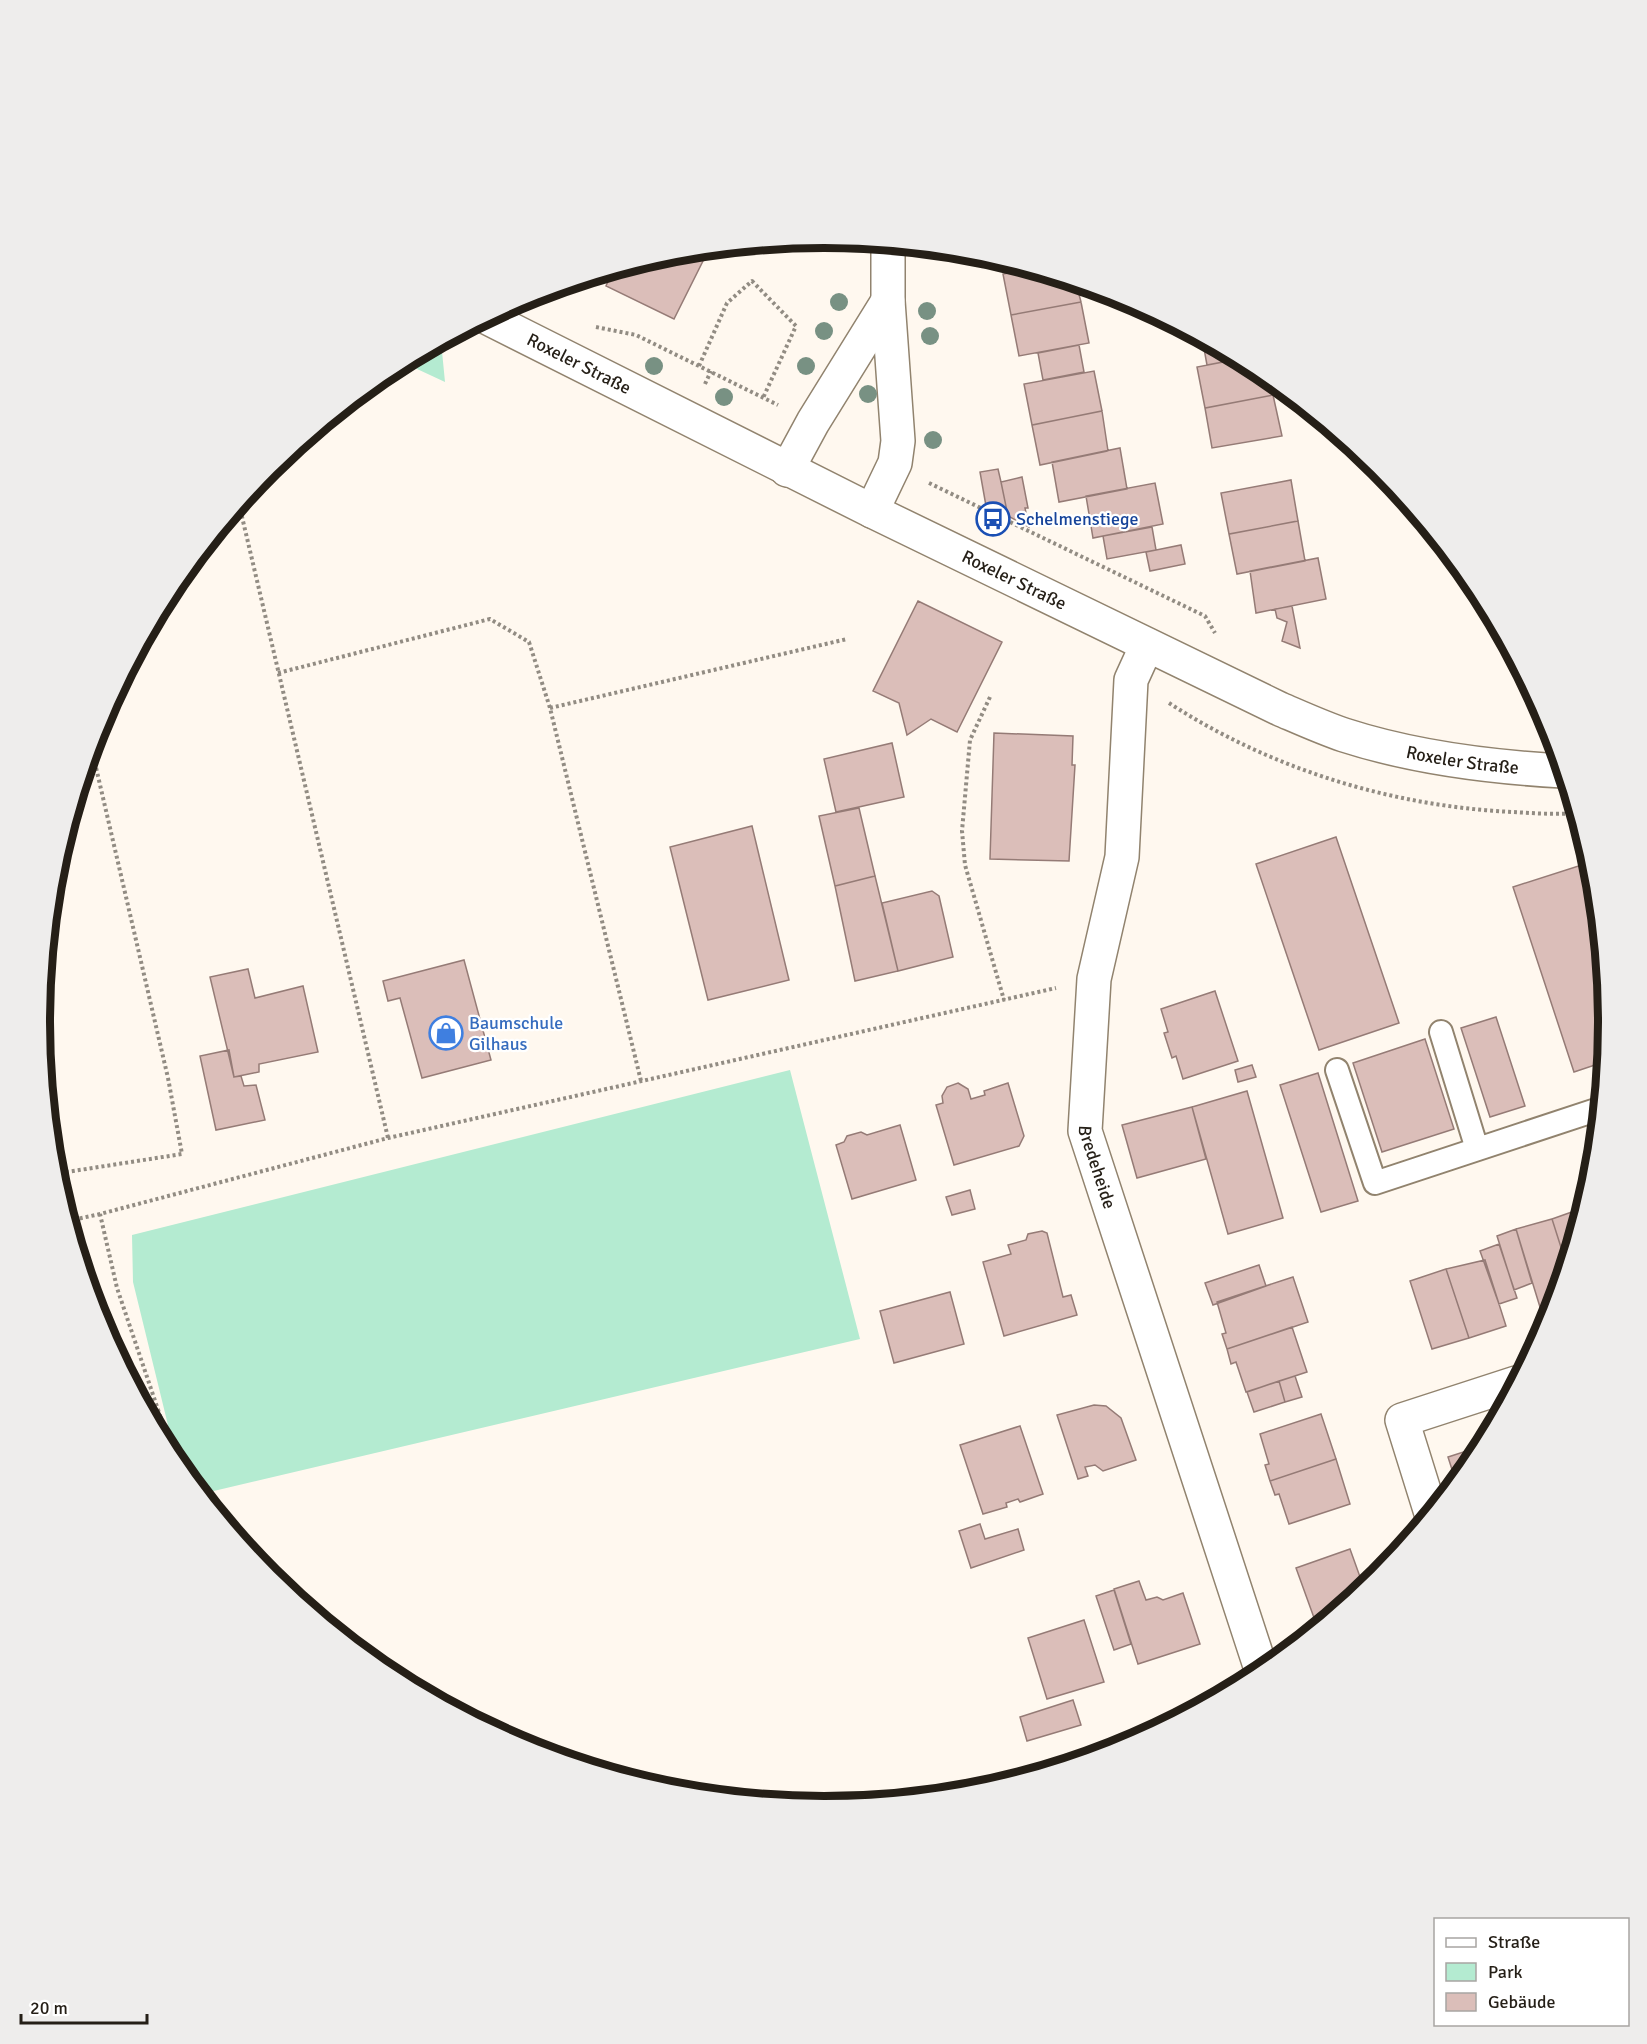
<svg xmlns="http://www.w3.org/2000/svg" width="1647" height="2044" viewBox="0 0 1647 2044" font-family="Signika,sans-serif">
	<rect width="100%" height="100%" fill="#fff8ef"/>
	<path fill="#b4ebd1" d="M 441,341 L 445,382 L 402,362 Z
		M 790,1070 L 860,1339 L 201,1494 L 178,1466 L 133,1282 L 132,1235 Z"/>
	<path fill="#dbbeb9" stroke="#957b76" stroke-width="1.5" d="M 709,249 L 674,319 L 606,286 L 613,270 L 671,253 Z
		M 1031,269 L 1076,283 L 1081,302 L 1011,315 L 1003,274 Z
		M 1081,302 L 1089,343 L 1019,356 L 1011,315 Z
		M 1207,342 L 1239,359 L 1207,365 L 1203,343 Z
		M 1079,345 L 1084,372 L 1043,380 L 1038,353 Z
		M 1239,359 L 1270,378 L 1273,395 L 1205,408 L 1197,367 Z
		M 1094,371 L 1102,411 L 1032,425 L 1024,384 Z
		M 1273,395 L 1282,436 L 1212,448 L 1205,408 Z
		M 1102,411 L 1108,451 L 1040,465 L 1032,425 Z
		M 1120,448 L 1127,489 L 1059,502 L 1052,462 Z
		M 998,469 L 1001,482 L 1008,516 L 986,506 L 980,472 Z
		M 1022,477 L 1028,508 L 1025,508 L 1029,527 L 1008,516 L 1001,482 Z
		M 1291,480 L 1298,521 L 1229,534 L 1221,493 Z
		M 1155,483 L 1163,524 L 1093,538 L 1086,496 Z
		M 1298,521 L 1305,561 L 1237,574 L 1229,534 Z
		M 1152,527 L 1156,550 L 1107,559 L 1103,536 Z
		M 1181,545 L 1185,564 L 1150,571 L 1146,552 Z
		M 1318,558 L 1326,599 L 1256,613 L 1250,571 Z
		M 918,601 L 1002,642 L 957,732 L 931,719 L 907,735 L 899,703 L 873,691 Z
		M 1292,606 L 1300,648 L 1282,641 L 1287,622 L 1277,618 L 1275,609 Z
		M 994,733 L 1073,736 L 1072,765 L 1075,765 L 1069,861 L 990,859 Z
		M 892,743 L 904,797 L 836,812 L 824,759 Z
		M 859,808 L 875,876 L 835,886 L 819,816 Z
		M 752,826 L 789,980 L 708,1000 L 670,847 Z
		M 1336,837 L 1399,1023 L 1319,1050 L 1256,864 Z
		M 1591,862 L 1608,1022 L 1604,1062 L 1574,1072 L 1513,887 Z
		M 875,876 L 898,971 L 855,981 L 835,886 Z
		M 932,891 L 939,896 L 953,957 L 898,971 L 882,903 Z
		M 464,960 L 491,1060 L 422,1078 L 400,998 L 388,1001 L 383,981 Z
		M 248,969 L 255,998 L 303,986 L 318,1052 L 259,1064 L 259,1072 L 234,1077 L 210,977 Z
		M 1215,991 L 1238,1061 L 1183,1079 L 1176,1056 L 1172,1058 L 1164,1033 L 1168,1032 L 1161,1009 Z
		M 1496,1017 L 1525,1106 L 1490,1117 L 1461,1028 Z
		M 1425,1039 L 1454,1129 L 1382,1152 L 1353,1063 Z
		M 229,1050 L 234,1077 L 241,1076 L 244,1086 L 256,1085 L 265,1120 L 216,1130 L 200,1056 Z
		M 1252,1065 L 1256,1077 L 1238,1082 L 1235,1070 Z
		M 1318,1073 L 1358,1201 L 1321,1212 L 1280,1085 Z
		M 958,1083 L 968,1089 L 971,1099 L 985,1095 L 984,1091 L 1008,1083 L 1024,1136 L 1019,1146 L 954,1165 L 936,1105 L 943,1103 L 942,1096 L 947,1087 Z
		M 1247,1091 L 1283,1218 L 1228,1234 L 1192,1107 Z
		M 1192,1107 L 1206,1159 L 1137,1178 L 1122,1125 Z
		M 900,1125 L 916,1180 L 852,1199 L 836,1145 L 844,1142 L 847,1136 L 861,1132 L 867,1135 Z
		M 970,1190 L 975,1209 L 952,1215 L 946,1197 Z
		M 1583,1208 L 1566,1263 L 1552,1219 Z
		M 1552,1219 L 1566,1263 L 1554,1303 L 1540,1307 L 1516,1229 Z
		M 1516,1229 L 1532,1283 L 1514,1290 L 1497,1236 Z
		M 1042,1231 L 1047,1233 L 1063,1297 L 1071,1295 L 1077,1315 L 1004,1336 L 983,1262 L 1011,1254 L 1008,1245 L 1026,1240 L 1028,1234 Z
		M 1499,1244 L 1517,1298 L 1499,1304 L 1480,1251 Z
		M 1485,1260 L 1506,1326 L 1469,1338 L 1446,1269 Z
		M 1259,1265 L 1266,1286 L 1213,1305 L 1205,1283 Z
		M 1446,1269 L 1469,1338 L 1432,1349 L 1410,1281 Z
		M 1293,1277 L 1308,1322 L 1227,1349 L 1222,1334 L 1226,1333 L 1217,1302 Z
		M 950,1292 L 964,1344 L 894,1363 L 880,1311 Z
		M 1292,1327 L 1307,1372 L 1246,1392 L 1236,1362 L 1231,1364 L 1227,1349 Z
		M 1295,1376 L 1302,1397 L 1285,1402 L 1279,1381 Z
		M 1279,1381 L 1285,1402 L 1254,1412 L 1247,1392 Z
		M 1094,1405 L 1106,1406 L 1121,1418 L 1136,1460 L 1103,1471 L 1095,1465 L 1085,1467 L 1088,1476 L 1078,1479 L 1057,1415 Z
		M 1321,1414 L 1336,1459 L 1270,1481 L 1265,1465 L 1269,1464 L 1260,1434 Z
		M 1020,1426 L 1043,1494 L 1020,1502 L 1018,1499 L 1006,1503 L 1007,1507 L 983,1514 L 960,1445 Z
		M 1482,1446 L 1476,1458 L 1456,1482 L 1448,1457 Z
		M 1336,1459 L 1350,1504 L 1289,1524 L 1279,1494 L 1275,1495 L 1270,1481 Z
		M 980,1524 L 985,1539 L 1018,1529 L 1024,1550 L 971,1568 L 959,1531 Z
		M 1350,1549 L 1364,1588 L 1317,1626 L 1296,1568 Z
		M 1139,1581 L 1146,1600 L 1157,1597 L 1163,1600 L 1183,1593 L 1200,1644 L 1138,1664 L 1114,1589 Z
		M 1114,1590 L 1131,1644 L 1114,1650 L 1096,1596 Z
		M 1084,1620 L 1104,1682 L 1047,1699 L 1028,1638 Z
		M 1073,1700 L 1081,1725 L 1027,1741 L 1020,1717 Z"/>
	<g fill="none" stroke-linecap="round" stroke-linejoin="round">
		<defs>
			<path id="lane" d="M 1441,1032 L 1477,1149
				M 1337,1070 L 1375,1183 L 1599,1109"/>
			<g id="street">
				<path d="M 787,470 L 813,422 L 888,301"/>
				<path d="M 872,511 L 895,463 L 898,441 L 888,301 L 888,244"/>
				<path id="s1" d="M 1147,645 L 1131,680 L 1122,857 L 1094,979 L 1085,1131 L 1262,1672"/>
				<path d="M 1431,1513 L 1402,1420 L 1516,1383"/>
			</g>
			<g id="secondary">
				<path id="s2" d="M 486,317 L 872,511 L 1280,709 C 1301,718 1323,728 1344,735 C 1415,758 1489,767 1563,771"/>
			</g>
		</defs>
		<use href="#lane" stroke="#91836e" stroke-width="26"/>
		<use href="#street" stroke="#91836e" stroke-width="36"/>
		<use href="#secondary" stroke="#91836e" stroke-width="36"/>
		<path stroke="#928c83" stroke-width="4" stroke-dasharray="3 3" stroke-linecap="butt" d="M 596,327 L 636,335 L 778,405
			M 699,366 L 727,303 L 752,281 L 796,326 L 763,398
			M 705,384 L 711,371
			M 929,483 L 1205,616 L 1215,633
			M 239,504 L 388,1138
			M 278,673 L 490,619 L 529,642 L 550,708 L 641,1081
			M 990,697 L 970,740 L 962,831 L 965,865 L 1004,1000
			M 1169,703 C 1271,769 1391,806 1512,812 C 1533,813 1555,815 1576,813
			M 550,708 L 847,639
			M 54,1174 L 182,1154 L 168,1078 L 91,746
			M 68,1221 L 100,1214
			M 176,1463 L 117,1288 L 100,1214 L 388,1138 L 1056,988"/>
		<use href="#lane" stroke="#fff" stroke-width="22"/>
		<use href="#street" stroke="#fff" stroke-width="33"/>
		<use href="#secondary" stroke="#fff" stroke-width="33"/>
	</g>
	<g fill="#789183">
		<circle cx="839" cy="302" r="9"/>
		<circle cx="927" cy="311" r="9"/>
		<circle cx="824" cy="331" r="9"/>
		<circle cx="930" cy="336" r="9"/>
		<circle cx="654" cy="366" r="9"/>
		<circle cx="806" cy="366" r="9"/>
		<circle cx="868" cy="394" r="9"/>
		<circle cx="724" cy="397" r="9"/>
		<circle cx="933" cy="440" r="9"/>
	</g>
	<defs>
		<symbol id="bus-ring" viewBox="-11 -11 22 22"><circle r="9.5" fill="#fff" stroke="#1a4fb4" stroke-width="1.5"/><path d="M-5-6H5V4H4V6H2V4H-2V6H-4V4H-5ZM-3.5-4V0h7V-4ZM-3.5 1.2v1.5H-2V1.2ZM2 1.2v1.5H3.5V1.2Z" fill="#1a4fb4"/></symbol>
		<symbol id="shop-ring" viewBox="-11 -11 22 22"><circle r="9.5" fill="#fff" stroke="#3f7fe0" stroke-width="1.5"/><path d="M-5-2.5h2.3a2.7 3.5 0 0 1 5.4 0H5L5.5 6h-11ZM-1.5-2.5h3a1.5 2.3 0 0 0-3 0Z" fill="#3f7fe0"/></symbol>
	</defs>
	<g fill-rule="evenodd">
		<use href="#bus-ring" x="974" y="500" width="38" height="38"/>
		<use href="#shop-ring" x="427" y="1014" width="38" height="38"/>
	</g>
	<g text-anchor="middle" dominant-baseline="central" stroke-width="4.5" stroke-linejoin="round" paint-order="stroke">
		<g font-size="18" fill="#251f17" stroke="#fff">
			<text stroke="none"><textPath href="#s2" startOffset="104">Roxeler Straße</textPath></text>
			<text stroke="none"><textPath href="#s2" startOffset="590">Roxeler Straße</textPath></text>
			<text stroke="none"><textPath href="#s2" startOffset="1076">Roxeler Straße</textPath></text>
			<text stroke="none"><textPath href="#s1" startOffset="531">Bredeheide</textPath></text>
		</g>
		<g font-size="18" fill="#164399" stroke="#fff" text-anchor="start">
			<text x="1016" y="519">Schelmenstiege</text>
		</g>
		<g font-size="18" fill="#366cbe" stroke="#fff" text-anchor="start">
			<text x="469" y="1023">Baumschule<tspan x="469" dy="21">Gilhaus</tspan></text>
		</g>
	</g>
	<path d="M0 0H1647V2044H0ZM50 1022a774 774 0 1 1 1548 0a774 774 0 1 1-1548 0Z" fill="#eeedec" fill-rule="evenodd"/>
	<path fill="none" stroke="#251f17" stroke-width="8" d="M50 1022a774 774 0 1 1 1548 0a774 774 0 1 1-1548 0Z"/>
	<rect x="1434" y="1918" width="195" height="108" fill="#ffffff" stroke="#a8a5a2" stroke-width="1.5"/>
	<rect x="1446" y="1938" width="30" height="9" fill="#ffffff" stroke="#a8a5a2" stroke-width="1.5"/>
	<text x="1488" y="1948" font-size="18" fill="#251f17">Straße</text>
	<rect x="1446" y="1963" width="30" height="18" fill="#b4ebd1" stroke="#a8a5a2" stroke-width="1.5"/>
	<text x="1488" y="1978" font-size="18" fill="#251f17">Park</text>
	<rect x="1446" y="1993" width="30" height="18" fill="#dbbeb9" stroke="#a8a5a2" stroke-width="1.5"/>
	<text x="1488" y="2008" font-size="18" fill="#251f17">Gebäude</text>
	<path d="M21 2014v9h126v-9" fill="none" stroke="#251f17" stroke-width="3"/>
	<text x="30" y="2014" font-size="18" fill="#251f17" stroke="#ffffff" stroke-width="4.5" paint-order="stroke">20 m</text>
</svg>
